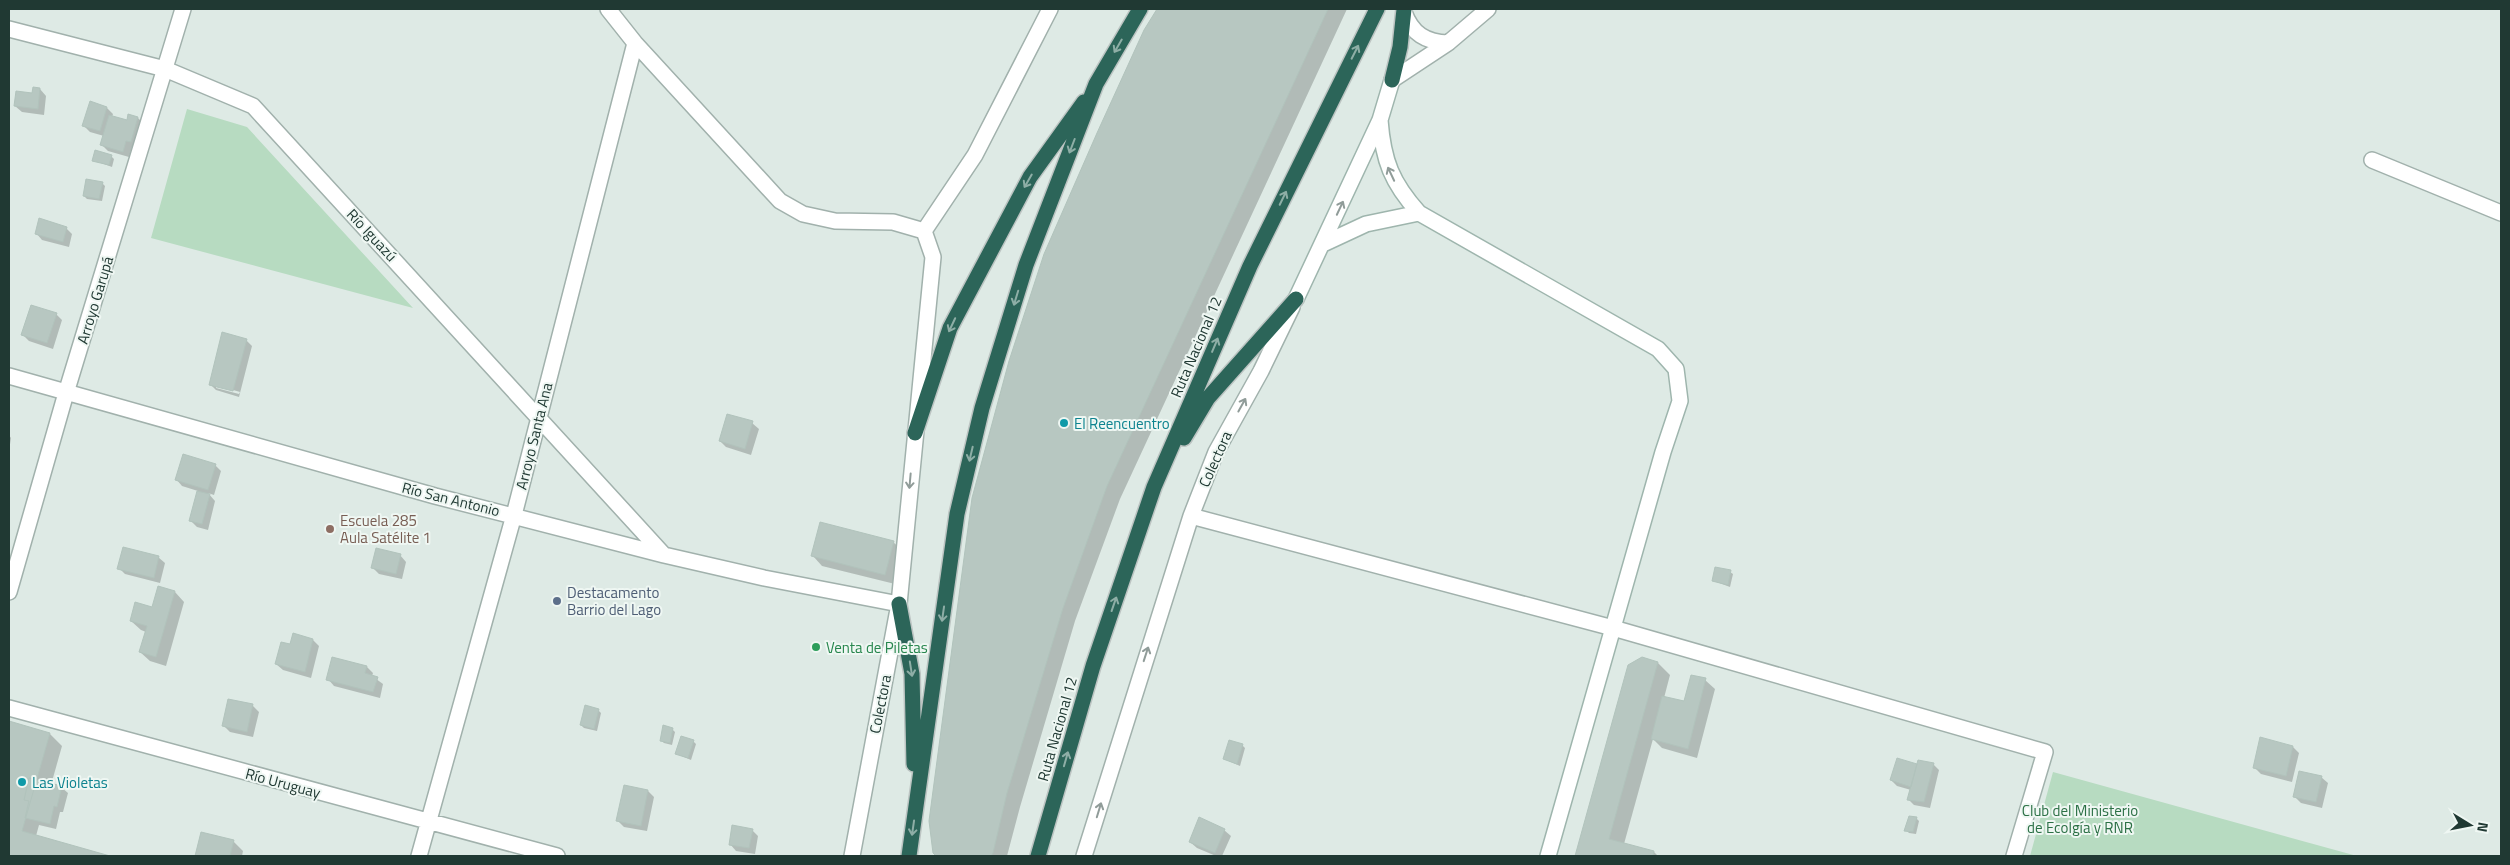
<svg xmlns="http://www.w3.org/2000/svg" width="2510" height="865" viewBox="0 0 2510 865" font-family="'Titillium Web',sans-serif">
	<rect width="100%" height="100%" fill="#deeae5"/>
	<path fill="#b7dbc1" d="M 187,109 L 247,127 L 413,308 L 151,238 Z
		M 2053,772 L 2357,856 L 2030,856 Z"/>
	<path fill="#0003" fill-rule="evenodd" d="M 1158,9 L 1347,9 L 1120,499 L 1075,621 L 1020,807 L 1007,856 L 937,856 L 934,852 L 1145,31 Z
		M 34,89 L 40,89 L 46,96 L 44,115 L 22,112 L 15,106 L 33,94 Z
		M 107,108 L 113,114 L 112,117 L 128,122 L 129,116 L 138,118 L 144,124 L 137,148 L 132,147 L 129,157 L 108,151 L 102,145 L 104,136 L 90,132 L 84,126 Z
		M 111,156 L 114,159 L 112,167 L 93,160 Z
		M 102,183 L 105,186 L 102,201 L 87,199 L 84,196 Z
		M 66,228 L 72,234 L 69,247 L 42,240 L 36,233 Z
		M 56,314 L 62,320 L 53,349 L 29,341 L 23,335 Z
		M 246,340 L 252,346 L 239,397 L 216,390 L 210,384 ZM 216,385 L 240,392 L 239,394 L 216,388 Z
		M 752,423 L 759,429 L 751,455 L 726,447 L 720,441 Z
		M 9,435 L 11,438 L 9,451 Z
		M 215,465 L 221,471 L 214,495 L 208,493 L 215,501 L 208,530 L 197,527 L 191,521 L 198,491 L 182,486 L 176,479 Z
		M 893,542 L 903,551 L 895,584 L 822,566 L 813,556 Z
		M 400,555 L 406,562 L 402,579 L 379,574 L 373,568 Z
		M 158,557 L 165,563 L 160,583 L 125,574 L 119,568 Z
		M 1730,572 L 1733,574 L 1730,587 L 1714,581 Z
		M 175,592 L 184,602 L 166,666 L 150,661 L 140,652 L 146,632 L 141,630 L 131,621 L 153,608 Z
		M 313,640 L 319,646 L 311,678 L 283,670 L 276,664 L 291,646 Z
		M 333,658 L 367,667 L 373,673 L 372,676 L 383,684 L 380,698 L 334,686 L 328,679 Z
		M 1658,663 L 1670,675 L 1664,698 L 1685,703 L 1705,680 L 1715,689 L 1697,758 L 1662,748 L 1653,739 L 1624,844 L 1654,852 L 1658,856 L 1576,856 L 1629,666 Z
		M 252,705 L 259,712 L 253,737 L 230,732 L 224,726 Z
		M 598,710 L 601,713 L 597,731 L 584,728 L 581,725 Z
		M 9,722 L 50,734 L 62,746 L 51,785 L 61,787 L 68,793 L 63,812 L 60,812 L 56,829 L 39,825 L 36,836 L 105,856 L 9,856 Z
		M 672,729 L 675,732 L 672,745 L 664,743 L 661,740 Z
		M 2261,739 L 2293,747 L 2299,753 L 2292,782 L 2261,774 L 2255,768 Z
		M 693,741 L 696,744 L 691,760 L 677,754 Z
		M 1242,745 L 1245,748 L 1240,766 L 1224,759 Z
		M 1933,764 L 1939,770 L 1930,808 L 1914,805 L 1908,799 L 1911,790 L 1897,786 L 1891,780 Z
		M 2321,777 L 2328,783 L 2322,808 L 2301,803 L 2294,796 Z
		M 648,791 L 654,797 L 647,831 L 624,827 L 618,821 Z
		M 1916,818 L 1919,821 L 1916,834 L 1909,833 L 1906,830 Z
		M 752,830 L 758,836 L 755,854 L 736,851 L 730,844 Z
		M 1224,830 L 1231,836 L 1222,856 L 1216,856 L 1197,848 L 1190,842 Z
		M 202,833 L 233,841 L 243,851 L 242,856 L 196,856 Z"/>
	<path fill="#b7c7c1" stroke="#b1c3bc" d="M 1157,9 L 1328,9 L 1107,486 L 1063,608 L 1007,793 L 993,853 L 991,856 L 936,856 L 933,853 L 929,821 L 972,498 L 1009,361 L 1044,254 L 1097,133 L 1144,30 Z
		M 33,87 L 40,88 L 38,109 L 14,106 L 16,91 L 32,93 Z
		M 90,101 L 107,107 L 100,131 L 82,126 Z
		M 128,114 L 138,117 L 131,142 L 126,141 L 123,152 L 100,145 L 109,115 L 127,120 Z
		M 95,150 L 112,155 L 109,165 L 92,161 Z
		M 86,179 L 103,182 L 99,199 L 83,196 Z
		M 39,218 L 67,227 L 63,242 L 35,234 Z
		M 31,305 L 57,313 L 47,343 L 21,335 Z
		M 222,332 L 247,339 L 233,391 L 209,385 Z
		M 727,414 L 753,421 L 745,449 L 719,441 Z
		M 183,454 L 216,464 L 208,490 L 175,480 Z
		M 197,491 L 210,494 L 202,524 L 189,521 Z
		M 820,522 L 894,541 L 885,575 L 811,556 Z
		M 123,547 L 159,556 L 154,578 L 117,569 Z
		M 376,548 L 401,554 L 396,574 L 371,568 Z
		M 1715,567 L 1731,570 L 1728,585 L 1712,581 Z
		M 158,586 L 175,591 L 156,657 L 139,652 L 147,626 L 130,621 L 135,602 L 152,607 Z
		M 293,633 L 313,639 L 305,672 L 275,664 L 281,642 L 290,644 Z
		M 332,657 L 367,666 L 365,673 L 378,677 L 373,692 L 326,680 Z
		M 1642,657 L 1658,662 L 1609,839 L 1654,851 L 1653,856 L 1575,856 L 1628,665 Z
		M 1691,675 L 1706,678 L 1688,749 L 1651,739 L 1662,696 L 1684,701 Z
		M 228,699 L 253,704 L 247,732 L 222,726 Z
		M 585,705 L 599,709 L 594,729 L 580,725 Z
		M 9,721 L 50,733 L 22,831 L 110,856 L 9,856 Z
		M 663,725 L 673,728 L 670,743 L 660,741 Z
		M 681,736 L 694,740 L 688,758 L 675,754 Z
		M 2260,737 L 2293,746 L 2286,776 L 2253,768 Z
		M 1229,740 L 1243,744 L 1237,764 L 1223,759 Z
		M 1897,758 L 1917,764 L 1911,787 L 1890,780 Z
		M 1918,760 L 1934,763 L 1924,802 L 1907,800 Z
		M 2299,771 L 2322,776 L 2316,802 L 2293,797 Z
		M 29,778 L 62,786 L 57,807 L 54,806 L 50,824 L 25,818 L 29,801 L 24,800 Z
		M 624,785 L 648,790 L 641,826 L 616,821 Z
		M 1909,816 L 1917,817 L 1913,832 L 1904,831 Z
		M 1199,817 L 1225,829 L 1215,853 L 1189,842 Z
		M 732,825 L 753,829 L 749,848 L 729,845 Z
		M 201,832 L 234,840 L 230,856 L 195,856 Z"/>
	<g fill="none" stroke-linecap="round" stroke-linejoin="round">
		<defs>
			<path id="street" d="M 608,9 L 635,43 L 780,201 L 803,214 L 835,221 L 893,222 L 924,231 L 933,257 L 899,604 L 852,856
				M 1404,12 C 1412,34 1426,42 1448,43
				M 9,29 L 165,69 L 253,106 L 664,555
				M 1392,80 L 1448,43 L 1488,9
				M 2372,160 L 2501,213
				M 924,231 L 975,155 L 1050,9
				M 9,376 L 435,496 L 664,555 L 764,578 L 899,604
				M 1191,516 L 1613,628 L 2045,752 L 2014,856
				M 9,592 L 66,393 L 183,9
				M 9,708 L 557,856
				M 419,856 L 514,515 L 635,43
				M 1084,856 L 1191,516 L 1216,452 L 1261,371 L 1292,307"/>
			<path id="secondary" d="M 1380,120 C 1383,161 1392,183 1419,213 L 1658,349 L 1676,369 L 1680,401 L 1663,452 L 1548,856
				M 1323,244 L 1366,224 L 1419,213
				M 1296,299 L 1380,120 L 1392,80"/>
			<path id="highway" d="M 1392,80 L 1400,47 L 1404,9
				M 915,433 L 950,328 L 1030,177 L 1084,102
				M 1184,438 L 1208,398 L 1296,299
				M 899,604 L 912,674 L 914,764
				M 909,856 L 957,514 L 982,408 L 1026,265 L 1096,84 L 1140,9
				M 1038,856 L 1093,666 L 1154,487 L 1250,266 L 1377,9"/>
		</defs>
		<use href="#street" stroke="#a1b1ac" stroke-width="18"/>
		<use href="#secondary" stroke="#9eb5ad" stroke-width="18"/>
		<use href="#highway" stroke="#bcc4c2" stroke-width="18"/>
		<use href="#street" stroke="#fff" stroke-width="15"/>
		<use href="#secondary" stroke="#fff" stroke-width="15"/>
		<use href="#highway" stroke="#2c6559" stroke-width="15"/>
	</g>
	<defs><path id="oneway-shaft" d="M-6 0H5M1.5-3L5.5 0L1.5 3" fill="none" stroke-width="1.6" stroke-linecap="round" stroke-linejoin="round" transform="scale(1.25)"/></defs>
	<g stroke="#8eaea6">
		<use href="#oneway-shaft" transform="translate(1118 46) rotate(120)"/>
		<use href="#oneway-shaft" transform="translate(1355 52) rotate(-63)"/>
		<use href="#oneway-shaft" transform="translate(1072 146) rotate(111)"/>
		<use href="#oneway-shaft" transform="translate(1028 181) rotate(120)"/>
		<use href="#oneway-shaft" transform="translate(1283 198) rotate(-64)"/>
		<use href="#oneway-shaft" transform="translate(1016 298) rotate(107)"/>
		<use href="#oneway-shaft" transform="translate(952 325) rotate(115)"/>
		<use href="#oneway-shaft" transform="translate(1215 345) rotate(-67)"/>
		<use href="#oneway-shaft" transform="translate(971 454) rotate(103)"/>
		<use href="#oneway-shaft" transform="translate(1114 604) rotate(-71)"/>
		<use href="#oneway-shaft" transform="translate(943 614) rotate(98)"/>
		<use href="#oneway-shaft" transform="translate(911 669) rotate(81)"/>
		<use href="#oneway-shaft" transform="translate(1066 759) rotate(-74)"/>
		<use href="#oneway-shaft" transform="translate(913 828) rotate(98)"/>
	</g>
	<g stroke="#909c99">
		<use href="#oneway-shaft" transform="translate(1391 174) rotate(-115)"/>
		<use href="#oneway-shaft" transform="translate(1340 208) rotate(-65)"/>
		<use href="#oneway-shaft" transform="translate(1242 405) rotate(-61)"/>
		<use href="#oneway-shaft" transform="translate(910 481) rotate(95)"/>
		<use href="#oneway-shaft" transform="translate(1146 654) rotate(-72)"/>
		<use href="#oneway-shaft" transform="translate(1099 810) rotate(-73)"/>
	</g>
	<g fill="#0f9aa8" stroke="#eff7f3" stroke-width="2">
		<circle cx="1064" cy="423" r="5"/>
		<circle cx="22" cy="782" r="5"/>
	</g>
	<circle fill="#8d6e63" stroke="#eff7f3" stroke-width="2" cx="330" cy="529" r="5"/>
	<circle fill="#5c6f8a" stroke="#eff7f3" stroke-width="2" cx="557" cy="601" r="5"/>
	<circle fill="#2e9e5b" stroke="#eff7f3" stroke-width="2" cx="816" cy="647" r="5"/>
	<g text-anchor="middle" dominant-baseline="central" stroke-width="4" stroke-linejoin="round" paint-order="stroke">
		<g font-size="15" fill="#203933" stroke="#eff7f3">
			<text transform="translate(372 235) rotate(47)">Río Iguazú</text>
			<text transform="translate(95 300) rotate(-73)">Arroyo Garupá</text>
			<text transform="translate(1196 347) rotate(-67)">Ruta Nacional 12</text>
			<text transform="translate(534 436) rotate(-76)">Arroyo Santa Ana</text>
			<text transform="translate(1215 459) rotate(-66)">Colectora</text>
			<text transform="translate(451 499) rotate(14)">Río San Antonio</text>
			<text transform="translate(880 704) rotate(-79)">Colectora</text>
			<text transform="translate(1057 729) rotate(-74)">Ruta Nacional 12</text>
			<text transform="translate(283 783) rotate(15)">Río Uruguay</text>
		</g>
		<g font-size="15" fill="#0d838f" stroke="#eff7f3" text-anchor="start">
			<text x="1074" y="423">El Reencuentro</text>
			<text x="32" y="782">Las Violetas</text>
		</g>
		<g font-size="15" fill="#785e54" stroke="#eff7f3" text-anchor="start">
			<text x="340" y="520">Escuela 285<tspan x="340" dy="17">Aula Satélite 1</tspan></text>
		</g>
		<g font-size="15" fill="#4e5e75" stroke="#eff7f3" text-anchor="start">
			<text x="567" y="592">Destacamento<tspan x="567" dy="17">Barrio del Lago</tspan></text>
		</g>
		<g font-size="15" fill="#27864d" stroke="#eff7f3" text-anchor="start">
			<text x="826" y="647">Venta de Piletas</text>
		</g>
		<g font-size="15" fill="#2b7045" stroke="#eff7f3">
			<text x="2080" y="810">Club del Ministerio<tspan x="2080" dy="17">de Ecolgía y RNR</tspan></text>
		</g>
	</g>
	<rect width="2510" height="865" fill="none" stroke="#203933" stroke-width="20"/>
	<g transform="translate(2470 825) rotate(100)" stroke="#eff7f3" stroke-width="4" paint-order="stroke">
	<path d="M0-4L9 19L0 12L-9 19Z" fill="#203933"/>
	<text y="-8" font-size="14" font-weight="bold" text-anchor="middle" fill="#203933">N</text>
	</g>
</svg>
